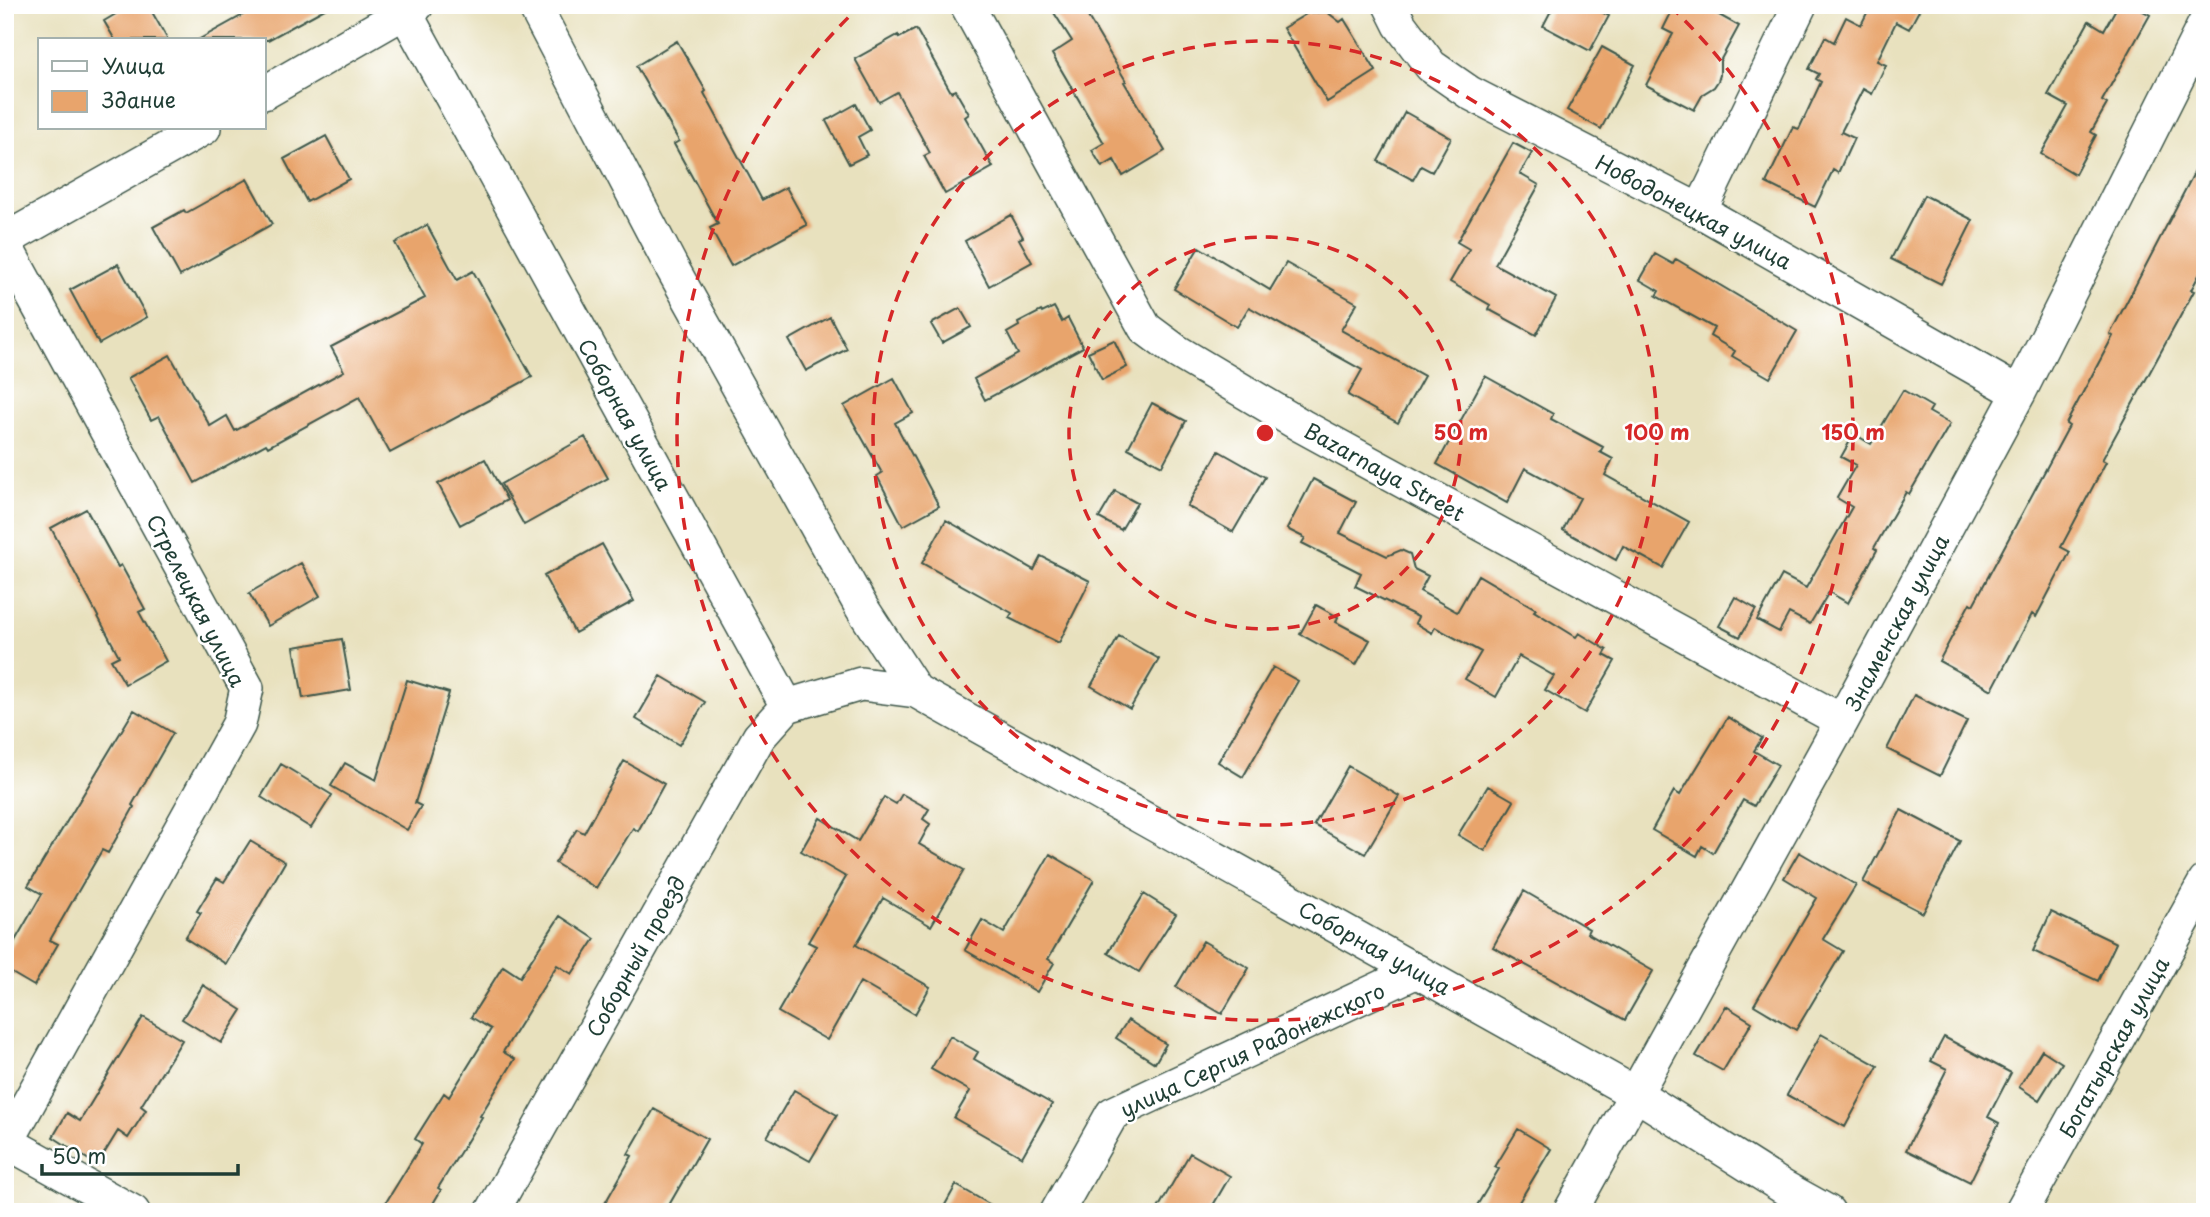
<svg xmlns="http://www.w3.org/2000/svg" width="2210" height="1217" viewBox="0 0 2210 1217" font-family="'Playpen Sans',sans-serif">
	<rect width="100%" height="100%" fill="#fff"/>
	<filter id="ink" filterUnits="userSpaceOnUse"><feTurbulence type="fractalNoise" baseFrequency=".0143" numOctaves="2"/><feDisplacementMap in="SourceGraphic" scale="14" xChannelSelector="R" yChannelSelector="G"/><feConvolveMatrix kernelMatrix="1 2 1 2 8 2 1 2 1" color-interpolation-filters="sRGB"/></filter>
	<filter id="wash" filterUnits="userSpaceOnUse"><feTurbulence type="fractalNoise" baseFrequency=".00686" numOctaves="4" result="noise"/><feDisplacementMap in="SourceGraphic" scale="28" xChannelSelector="R" yChannelSelector="G"/><feGaussianBlur stdDeviation="1.57" result="paint"/><feColorMatrix in="noise" values="0 0 0 0 0 0 0 0 0 0 0 0 0 0 0 0 0 1.4 0 .05"/><feComposite in="paint" operator="in"/></filter>
	<g filter="url(#wash)">
		<rect width="100%" height="100%" fill="#e8e1be"/>
		<g id="blocks">
			<path fill="#e8a46c" d="M 131,5 L 148,5 L 168,40 L 115,40 L 104,21 Z
				M 261,5 L 332,5 L 268,40 L 198,40 Z
				M 1049,5 L 1081,5 L 1126,81 L 1124,82 L 1165,151 L 1123,176 L 1114,160 L 1102,167 L 1092,150 L 1104,143 L 1052,54 L 1072,41 Z
				M 1554,5 L 1589,5 L 1609,16 L 1590,51 L 1543,26 Z
				M 1675,5 L 1701,5 L 1739,26 L 1720,61 L 1720,75 L 1718,81 L 1714,87 L 1703,94 L 1694,110 L 1646,85 L 1673,34 L 1663,29 Z
				M 1862,5 L 1922,5 L 1909,29 L 1896,22 L 1877,61 L 1886,65 L 1872,94 L 1863,89 L 1841,132 L 1854,138 L 1838,173 L 1833,170 L 1815,207 L 1766,183 L 1793,127 L 1799,129 L 1821,82 L 1816,79 L 1819,74 L 1809,69 L 1825,37 L 1834,42 L 1846,17 L 1861,25 L 1869,9 Z
				M 2118,5 L 2132,5 L 2150,15 L 2102,101 L 2107,104 L 2091,132 L 2096,135 L 2075,174 L 2041,154 L 2068,106 L 2048,95 L 2089,21 L 2104,30 Z
				M 1327,12 L 1340,22 L 1344,19 L 1376,71 L 1327,102 L 1283,28 L 1308,13 Z
				M 916,29 L 951,92 L 955,90 L 969,114 L 965,117 L 993,167 L 945,194 L 924,156 L 930,153 L 897,92 L 879,102 L 855,59 L 898,35 L 899,38 Z
				M 677,41 L 706,91 L 704,93 L 762,200 L 786,187 L 807,225 L 731,266 L 710,228 L 718,224 L 674,144 L 679,141 L 636,66 Z
				M 1602,47 L 1635,65 L 1601,129 L 1567,110 Z
				M 856,104 L 870,130 L 858,137 L 867,155 L 849,164 L 826,121 Z
				M 1405,112 L 1451,138 L 1432,172 L 1421,166 L 1413,180 L 1378,161 Z
				M 326,136 L 349,179 L 307,202 L 284,159 Z
				M 1513,143 L 1532,153 L 1520,174 L 1539,185 L 1495,264 L 1556,298 L 1536,335 L 1488,309 L 1490,305 L 1450,282 L 1469,249 L 1457,242 Z
				M 2205,152 L 2205,264 L 2191,290 L 2194,291 L 2102,460 L 2106,462 L 2061,547 L 2070,552 L 2036,617 L 2032,614 L 1992,690 L 1939,661 L 1970,603 L 1973,605 L 2069,426 L 2066,424 L 2113,336 L 2110,334 Z
				M 247,179 L 272,224 L 180,276 L 153,227 L 184,210 L 186,213 Z
				M 1924,195 L 1973,220 L 1941,284 L 1891,259 Z
				M 1011,215 L 1023,237 L 1019,239 L 1032,262 L 989,286 L 965,241 Z
				M 427,225 L 457,280 L 473,271 L 532,377 L 390,453 L 359,397 L 268,447 L 266,444 L 195,483 L 159,416 L 151,420 L 128,378 L 170,355 L 210,426 L 227,416 L 235,431 L 344,371 L 331,347 L 425,298 L 395,243 Z
				M 1199,247 L 1270,290 L 1286,263 L 1357,303 L 1341,330 L 1424,376 L 1398,423 L 1348,395 L 1362,370 L 1249,307 L 1237,327 L 1174,289 Z
				M 1655,254 L 1673,264 L 1676,259 L 1797,331 L 1770,378 L 1732,356 L 1735,351 L 1710,336 L 1714,328 L 1656,296 L 1659,291 L 1640,280 Z
				M 118,264 L 147,317 L 99,344 L 70,290 Z
				M 1054,307 L 1062,322 L 1068,318 L 1083,347 L 985,400 L 974,379 L 1018,354 L 1007,333 L 1019,326 L 1018,323 L 1041,311 L 1042,313 Z
				M 960,308 L 971,327 L 942,343 L 931,324 Z
				M 830,317 L 847,349 L 806,371 L 789,340 Z
				M 1114,340 L 1127,367 L 1102,380 L 1088,352 Z
				M 1485,376 L 1553,414 L 1551,419 L 1603,447 L 1600,452 L 1613,459 L 1605,475 L 1689,522 L 1663,568 L 1623,546 L 1616,560 L 1563,530 L 1580,498 L 1525,468 L 1507,503 L 1437,464 Z
				M 894,378 L 913,413 L 895,423 L 939,506 L 903,526 L 877,476 L 882,473 L 844,406 Z
				M 1903,390 L 1932,407 L 1929,412 L 1950,424 L 1909,494 L 1906,492 L 1874,548 L 1877,550 L 1848,603 L 1829,592 L 1810,624 L 1789,613 L 1779,632 L 1757,620 L 1782,575 L 1806,588 L 1852,507 L 1837,498 L 1856,465 L 1841,457 L 1854,434 L 1871,444 Z
				M 1152,403 L 1186,421 L 1162,466 L 1128,448 Z
				M 585,437 L 608,478 L 524,525 L 501,484 Z
				M 1219,451 L 1265,477 L 1233,532 L 1187,506 Z
				M 485,459 L 507,500 L 460,525 L 438,484 Z
				M 1313,479 L 1356,502 L 1340,533 L 1387,556 L 1401,550 L 1410,554 L 1414,569 L 1428,576 L 1420,591 L 1457,612 L 1478,575 L 1536,609 L 1534,611 L 1576,637 L 1579,633 L 1607,650 L 1604,655 L 1615,661 L 1585,713 L 1545,690 L 1554,676 L 1519,656 L 1496,697 L 1465,679 L 1481,652 L 1435,627 L 1432,633 L 1415,623 L 1418,617 L 1355,586 L 1361,573 L 1302,543 L 1305,538 L 1287,529 Z
				M 1115,491 L 1137,503 L 1121,530 L 1099,518 Z
				M 86,509 L 118,567 L 121,565 L 145,609 L 139,612 L 166,661 L 125,684 L 111,660 L 119,656 L 51,528 Z
				M 946,520 L 1034,570 L 1041,556 L 1090,581 L 1059,643 L 1009,618 L 1012,613 L 922,563 Z
				M 602,544 L 634,601 L 575,633 L 544,576 Z
				M 301,563 L 320,596 L 268,626 L 249,593 Z
				M 1735,597 L 1756,609 L 1740,637 L 1719,626 Z
				M 1316,605 L 1338,617 L 1336,622 L 1370,640 L 1356,665 L 1300,634 Z
				M 1119,636 L 1159,659 L 1130,709 L 1091,686 Z
				M 342,639 L 351,690 L 303,698 L 294,647 Z
				M 1273,667 L 1298,681 L 1243,777 L 1218,762 Z
				M 661,676 L 705,702 L 679,745 L 636,719 Z
				M 407,680 L 449,693 L 415,803 L 421,806 L 407,830 L 331,786 L 345,763 L 376,780 Z
				M 1914,695 L 1967,721 L 1940,776 L 1887,749 Z
				M 134,710 L 173,733 L 132,805 L 134,807 L 108,853 L 102,850 L 50,940 L 58,944 L 34,986 L 5,969 L 5,958 L 42,894 L 28,886 Z
				M 1728,717 L 1762,738 L 1754,751 L 1778,765 L 1754,806 L 1743,800 L 1713,853 L 1702,846 L 1697,856 L 1652,830 L 1674,791 L 1680,795 Z
				M 624,761 L 664,784 L 638,831 L 633,828 L 596,888 L 555,863 L 577,829 L 584,833 Z
				M 281,764 L 332,795 L 311,828 L 261,797 Z
				M 1348,766 L 1399,796 L 1365,854 L 1314,825 Z
				M 1488,786 L 1514,801 L 1485,851 L 1458,835 Z
				M 902,794 L 929,809 L 923,819 L 930,824 L 919,844 L 964,870 L 931,926 L 883,898 L 856,945 L 930,987 L 915,1014 L 860,982 L 827,1040 L 778,1012 L 816,946 L 808,942 L 846,877 L 801,851 L 820,818 L 858,841 L 884,797 L 896,804 Z
				M 1901,810 L 1960,841 L 1923,913 L 1863,882 Z
				M 250,841 L 285,862 L 226,964 L 185,938 L 201,913 L 197,911 L 217,878 L 224,882 Z
				M 1799,852 L 1856,885 L 1823,939 L 1843,951 L 1796,1030 L 1754,1005 L 1817,898 L 1784,878 Z
				M 1050,854 L 1094,880 L 1048,959 L 1054,963 L 1037,992 L 965,950 L 982,920 L 1004,933 Z
				M 1524,891 L 1589,929 L 1587,933 L 1653,971 L 1625,1020 L 1493,947 Z
				M 1144,894 L 1176,914 L 1139,972 L 1108,953 Z
				M 2051,912 L 2116,943 L 2098,981 L 2033,951 Z
				M 560,916 L 595,939 L 572,974 L 557,965 L 503,1052 L 515,1059 L 480,1116 L 482,1117 L 438,1188 L 441,1190 L 428,1212 L 380,1212 L 422,1144 L 415,1139 L 444,1093 L 449,1097 L 491,1029 L 471,1017 L 503,966 L 520,977 Z
				M 1203,941 L 1249,968 L 1222,1014 L 1176,987 Z
				M 203,985 L 242,1010 L 221,1043 L 182,1019 Z
				M 1726,1006 L 1752,1022 L 1723,1071 L 1696,1056 Z
				M 143,1017 L 182,1040 L 141,1106 L 146,1110 L 128,1138 L 118,1131 L 97,1165 L 53,1137 L 67,1113 L 80,1121 Z
				M 1128,1020 L 1166,1044 L 1155,1063 L 1116,1038 Z
				M 1821,1034 L 1878,1066 L 1845,1127 L 1787,1095 Z
				M 950,1036 L 978,1052 L 974,1059 L 1052,1104 L 1022,1157 L 954,1118 L 970,1091 L 931,1069 Z
				M 1944,1037 L 2011,1073 L 1988,1117 L 1999,1123 L 1970,1182 L 1906,1150 L 1947,1069 L 1931,1061 Z
				M 2042,1050 L 2062,1063 L 2039,1100 L 2019,1087 Z
				M 794,1090 L 837,1115 L 810,1161 L 767,1137 Z
				M 654,1109 L 707,1139 L 665,1212 L 600,1212 L 632,1156 L 628,1154 Z
				M 1518,1129 L 1551,1149 L 1513,1212 L 1473,1212 L 1499,1169 L 1495,1167 Z
				M 1190,1153 L 1230,1176 L 1209,1212 L 1156,1212 Z
				M 956,1185 L 1003,1212 L 941,1212 Z"/>
		</g>
	</g>
	<g filter="url(#ink)">
		<use href="#blocks" fill-opacity="0" stroke="#3d5649" stroke-width="2"/>
		<g fill="none" stroke-linecap="round" stroke-linejoin="round">
			<defs>
				<path id="minor" d="M 401,5 L 787,706
					M 534,5 L 671,266 L 862,608 L 916,691
					M 967,5 L 1145,328 L 1176,351 L 1302,426 L 1842,721
					M 1390,5 L 1400,25 L 1431,66 L 1470,93 L 1700,211 L 2019,393
					M 264,93 L 417,5
					M 1700,211 L 1800,5
					M 5,240 L 204,128
					M 5,245 L 247,688 L 239,724 L 7,1142
					M 5,1141 L 133,1212
					M 492,1212 L 759,737 L 787,706 L 861,684 L 916,691 L 1636,1094 L 1783,1187 L 1828,1212
					M 1057,1212 L 1112,1114 L 1417,971
					M 1570,1212 L 1842,721 L 2019,393 L 2205,23
					M 2021,1212 L 2205,882"/>
			</defs>
			<use href="#minor" stroke="#3d5649" stroke-width="36"/>
			<use href="#minor" stroke="#fff" stroke-width="33"/>
		</g>
	</g>
	<g fill="none" stroke="#d62828" stroke-width="3.5" stroke-dasharray="12 9">
		<circle cx="1265" cy="433" r="196"/>
		<circle cx="1265" cy="433" r="392"/>
		<path d="M1670 6A588 588 0 1 1 860 6"/>
	</g>
	<g text-anchor="middle" dominant-baseline="central" stroke-width="5" stroke-linejoin="round" paint-order="stroke">
		<g font-size="21" fill="#1f3d34" stroke="#fff">
			<text transform="translate(1694 211) rotate(28)">Новодонецкая улица</text>
			<text transform="translate(626 414) rotate(61)">Соборная улица</text>
			<text transform="translate(1385 471) rotate(29)">Bazarnaya Street</text>
			<text transform="translate(197 600) rotate(63)">Стрелецкая улица</text>
			<text transform="translate(1896 622) rotate(-62)">Знаменская улица</text>
			<text transform="translate(1375 947) rotate(29)">Соборная улица</text>
			<text transform="translate(635 956) rotate(-61)">Соборный проезд</text>
			<text transform="translate(2113 1047) rotate(-61)">Богатырская улица</text>
			<text transform="translate(1252 1049) rotate(-25)">улица Сергия Радонежского</text>
		</g>
	</g>
	<circle cx="1265" cy="433" r="10" fill="#d62828" stroke="#fff" stroke-width="3.5"/>
	<g font-size="21" text-anchor="middle" font-weight="bold" fill="#d62828" stroke="#fff" stroke-width="5" stroke-linejoin="round" paint-order="stroke">
		<text x="1461" y="440">50 m</text>
		<text x="1657" y="440">100 m</text>
		<text x="1853" y="440">150 m</text>
	</g>
	<rect width="2210" height="1217" fill="none" stroke="#fff" stroke-width="28"/>
	<rect x="38" y="38" width="228" height="91" fill="#ffffff" stroke="#a5b1ae" stroke-width="2"/>
	<rect x="52" y="61" width="35" height="10" fill="#ffffff" stroke="#a5b1ae" stroke-width="2"/>
	<text x="102" y="74" font-size="21" fill="#1f3d34">Улица</text>
	<rect x="52" y="91" width="35" height="21" fill="#e8a46c" stroke="#a5b1ae" stroke-width="2"/>
	<text x="102" y="108" font-size="21" fill="#1f3d34">Здание</text>
	<path d="M42 1164v10h196v-10" fill="none" stroke="#1f3d34" stroke-width="3.5"/>
	<text x="52" y="1164" font-size="21" fill="#1f3d34" stroke="#ffffff" stroke-width="5" paint-order="stroke">50 m</text>
</svg>
